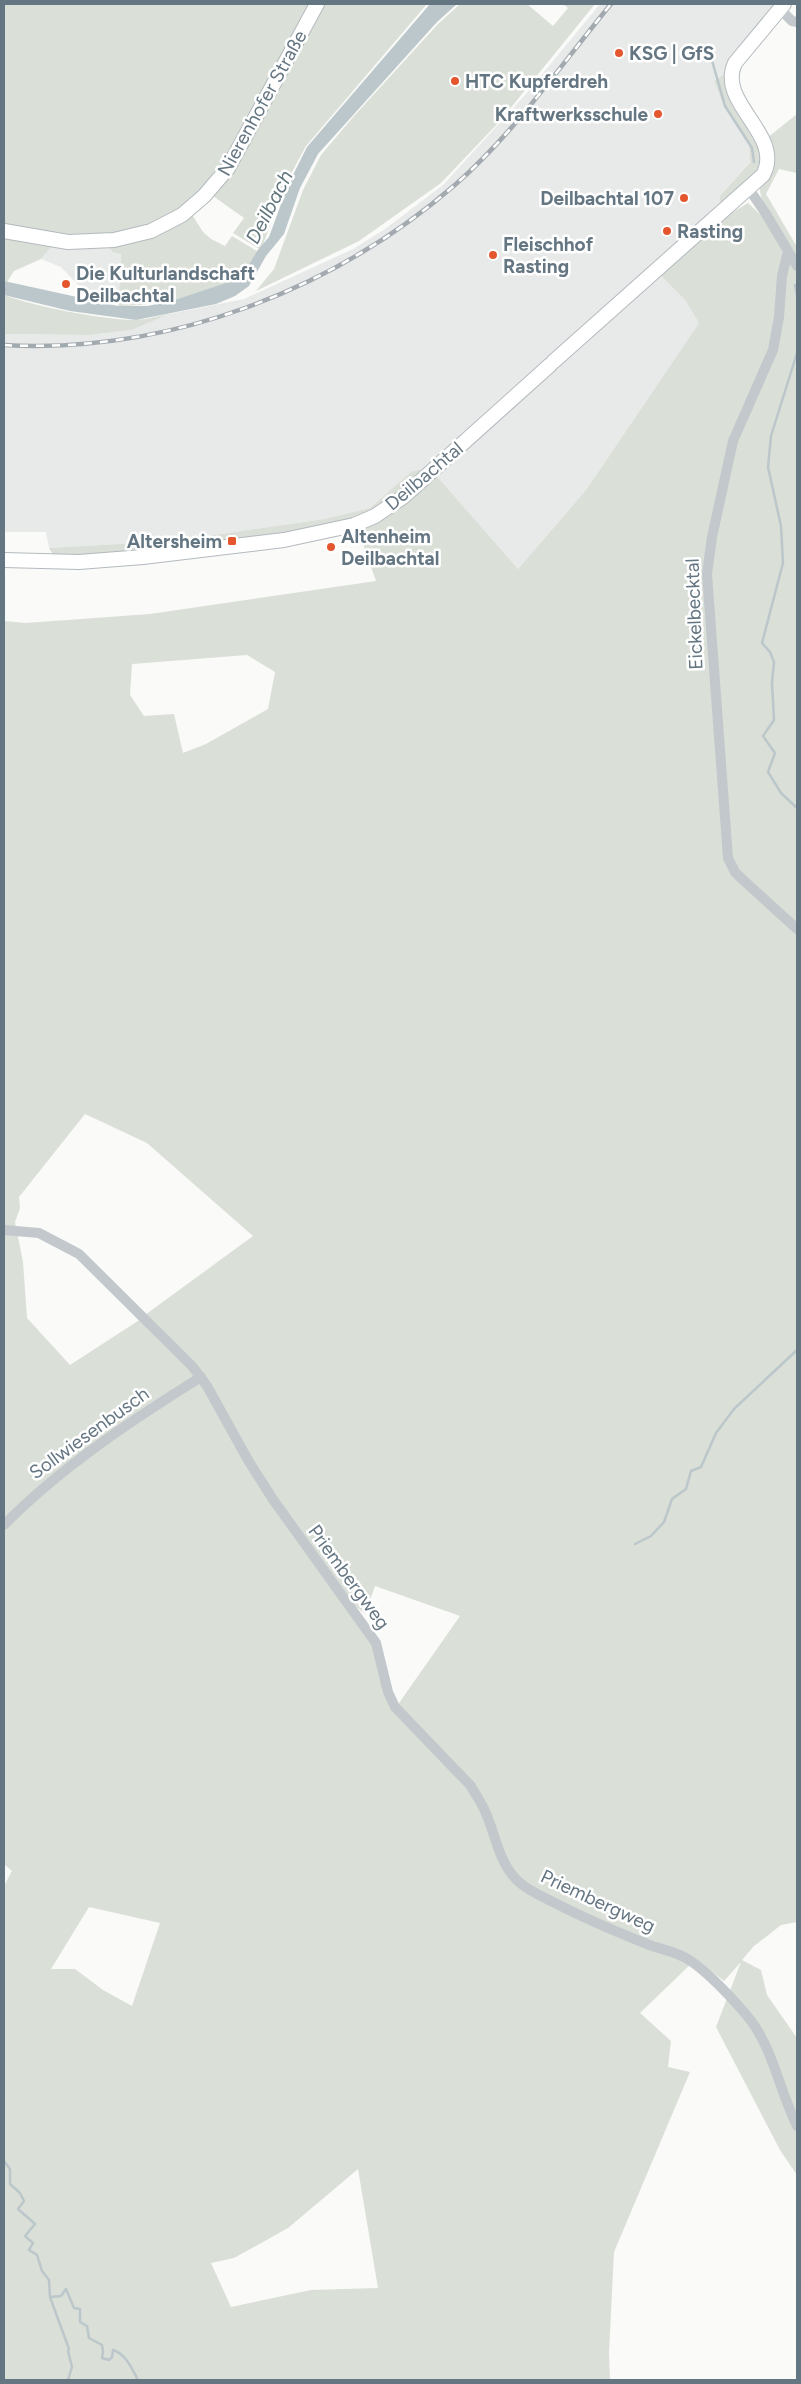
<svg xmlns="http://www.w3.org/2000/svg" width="801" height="2384" viewBox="0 0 801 2384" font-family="Figtree,sans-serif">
	<rect width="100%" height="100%" fill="#fafaf8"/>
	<path fill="#e8e9e9" d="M 600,4 L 783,4 L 731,70 L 714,81 L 723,104 L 749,145 L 750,161 L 720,196 L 725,205 L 430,468 L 412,471 L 370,508 L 324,519 L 172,541 L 49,548 L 46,532 L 4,532 L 4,334 L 89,335 L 132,330 L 169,314 L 244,299 L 353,249 L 385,229 L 443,185 L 525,95 Z
		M 55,242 L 105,244 L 121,253 L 119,292 L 82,289 L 61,267 L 41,259 Z
		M 660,275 L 685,300 L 699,323 L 586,490 L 518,569 L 435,474 L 583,346 Z"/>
	<path fill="#dadfd7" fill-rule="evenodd" d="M 4,4 L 316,4 L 240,145 L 181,213 L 114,239 L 4,230 Z
		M 323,4 L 427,4 L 306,146 L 285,185 L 261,250 L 233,233 L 244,218 L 213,196 Z
		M 460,4 L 527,4 L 553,26 L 568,8 L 563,4 L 595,4 L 500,121 L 441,183 L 359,241 L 256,291 L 274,269 L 303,190 L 321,155 L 354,116 L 438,24 Z
		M 731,70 L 766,161 L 725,205 L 720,202 L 720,196 L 750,162 L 749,145 L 723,104 L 714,81 Z
		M 797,114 L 797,173 L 779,169 L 766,194 L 797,247 L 797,1922 L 781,1925 L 753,1947 L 742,1960 L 761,1970 L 767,1995 L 797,2038 L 797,2175 L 780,2150 L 716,2027 L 741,1962 L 724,1981 L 696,1959 L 640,2013 L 671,2041 L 668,2067 L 690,2072 L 614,2252 L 609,2353 L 610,2380 L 4,2380 L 4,1886 L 12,1871 L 4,1864 L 4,621 L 26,623 L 150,614 L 376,581 L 357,527 C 393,513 408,501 435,474 L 518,569 L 586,490 L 699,323 L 685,300 L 660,275 L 730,214 L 748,203 L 764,218 L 783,252 L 790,249 C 780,232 761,209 760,189 C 760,168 780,169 767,138 ZM 247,655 L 275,672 L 268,709 L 206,744 L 183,753 L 174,714 L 144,716 L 130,695 L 132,664 ZM 85,1114 L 147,1143 L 253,1236 L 145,1315 L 191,1360 L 215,1394 L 241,1447 L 346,1598 L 365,1614 L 375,1586 L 460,1616 L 397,1706 L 400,1713 L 389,1699 L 374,1643 L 293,1534 L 240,1455 L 211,1395 L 180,1359 L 141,1319 L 70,1365 L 27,1318 L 23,1262 L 15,1222 L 20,1208 L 19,1197 ZM 402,1716 C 435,1740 469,1772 487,1808 C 496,1826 499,1848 509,1865 C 519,1882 535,1882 544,1899 L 516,1884 L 505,1869 L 483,1812 L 466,1783 ZM 89,1907 L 160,1923 L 132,2006 L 103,1990 L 75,1969 L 51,1969 ZM 358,2169 L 378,2288 L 311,2290 L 231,2307 L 211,2263 L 234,2258 L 288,2228 Z
		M 191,213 L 203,232 L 211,239 L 225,246 L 232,236 L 257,251 C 254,257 250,266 246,271 C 223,296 151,306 118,306 L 121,298 L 119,292 L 121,254 L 113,252 L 105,244 Z
		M 4,231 L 55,242 L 41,259 L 14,271 L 7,282 L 4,281 Z
		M 4,295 C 37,307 99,319 134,320 C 145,320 158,316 169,314 L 132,330 L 89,335 L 4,334 Z
		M 430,468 L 373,512 L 348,522 L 279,534 L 143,552 L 53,555 L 49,548 L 172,541 L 324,519 L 370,508 L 412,471 Z"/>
	<path fill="#bbc7cb" d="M 430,4 L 457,4 L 437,22 L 318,154 L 300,188 L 284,234 L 266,256 L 249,286 L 235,296 L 216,304 L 136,320 L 70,311 L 4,295 L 4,281 L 118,306 L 148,306 L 178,299 L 235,280 L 246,270 L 257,251 L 269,237 L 288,185 L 307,147 Z"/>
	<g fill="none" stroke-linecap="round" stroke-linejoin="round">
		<path stroke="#bbc7cb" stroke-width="2.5" d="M 711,57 L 725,106 L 752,148 L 754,162
			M 795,285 L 797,295
			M 797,353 L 771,436 L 768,467 L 781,526 L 783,563 L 762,643 L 770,652 L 774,662 L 772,683 L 774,720 L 763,736 L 775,753 L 768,772 L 781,793 L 797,808
			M 635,1544 L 651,1536 L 664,1522 L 672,1499 L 686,1489 L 691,1471 L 701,1467 L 716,1433 L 734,1409 L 797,1350
			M 4,2161 L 10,2169 L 10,2184 L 20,2193 L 24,2201 L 18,2209 L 35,2224 L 25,2236 L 33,2243 L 29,2250 L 37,2255 L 42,2271 L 49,2280 L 50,2297 L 61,2296 L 66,2289 L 74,2308 L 80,2309 L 80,2322 L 87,2326 L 89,2338 L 102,2345 L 103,2352 L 102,2358 L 109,2360 L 112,2357 L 113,2350 C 126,2354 132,2369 138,2380
			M 50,2297 L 69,2349 L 68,2351 L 72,2367 L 68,2380"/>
		<defs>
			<path id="secondary" d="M 4,231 L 68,242 L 114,240 L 151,231 L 182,215 L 204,196 L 228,168 L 317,4
				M 553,362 L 763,175 C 785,135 716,103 735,63 L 784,4
				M 4,560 L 79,562 L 143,557 L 284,540 L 354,525 L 375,516 L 403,497 L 550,365"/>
		</defs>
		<use href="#secondary" stroke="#b3babf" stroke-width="16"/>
		<path stroke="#c3c8cc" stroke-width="10" d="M 780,9 L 792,21 L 797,22
			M 749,189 L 766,214 L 797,266
			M 788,251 L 782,276 L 779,317 L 773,350 L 733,441 L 712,537 L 707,574 L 728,858 L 735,872 L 741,878 L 797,929
			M 4,1230 L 39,1233 L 79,1254 L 192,1366 L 207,1386 L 248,1460 L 272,1498 L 376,1643 L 388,1692 L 395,1707 L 470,1785 C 475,1793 481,1802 485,1811 C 496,1835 498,1863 519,1882 C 529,1891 543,1897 555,1903 C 586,1919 619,1933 652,1946 C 662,1949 674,1952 684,1957 C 704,1967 738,2004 752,2022 C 774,2053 780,2092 797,2126
			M 4,1525 C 61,1467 132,1420 201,1377"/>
		<use href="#secondary" stroke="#fff" stroke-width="14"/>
		<defs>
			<path id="rail" d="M 4,345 C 167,354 333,291 456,184 C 515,132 561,65 611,4"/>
		</defs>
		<use href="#rail" stroke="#a2aab0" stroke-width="4.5"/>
		<use href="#rail" stroke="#fff" stroke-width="2.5" stroke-dasharray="8" stroke-linecap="butt"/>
	</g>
	<g fill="#e4572e" stroke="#fff" stroke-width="2">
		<circle cx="619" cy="53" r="5"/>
		<circle cx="455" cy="81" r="5"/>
		<circle cx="658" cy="114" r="5"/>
		<circle cx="684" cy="198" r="5"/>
		<circle cx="667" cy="231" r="5"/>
		<circle cx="493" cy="255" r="5"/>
		<circle cx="66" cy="284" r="5"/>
		<rect x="227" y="536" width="10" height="10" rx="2.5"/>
		<circle cx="331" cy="547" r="5"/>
	</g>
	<g text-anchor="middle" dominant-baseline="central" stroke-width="5" stroke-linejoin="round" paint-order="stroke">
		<g font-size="19" font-weight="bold" fill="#657683" stroke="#fff" text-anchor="start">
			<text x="629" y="53">KSG | GfS</text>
			<text x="465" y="81">HTC Kupferdreh</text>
			<text x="648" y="114" text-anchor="end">Kraftwerksschule</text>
			<text x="674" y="198" text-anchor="end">Deilbachtal 107</text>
			<text x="677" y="231">Rasting</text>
			<text x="503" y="244">Fleischhof<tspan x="503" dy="22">Rasting</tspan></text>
			<text x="76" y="273">Die Kulturlandschaft<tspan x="76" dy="22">Deilbachtal</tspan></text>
			<text x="341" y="536">Altenheim<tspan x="341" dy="22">Deilbachtal</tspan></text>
			<text x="222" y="541" text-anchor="end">Altersheim</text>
		</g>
		<g font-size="19" fill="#657683" stroke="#fff">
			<text transform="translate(262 103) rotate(-61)">Nierenhofer Straße</text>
			<text transform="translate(424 476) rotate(-40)">Deilbachtal</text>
			<text transform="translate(694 614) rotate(-92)">Eickelbecktal</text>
			<text transform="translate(89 1433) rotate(-36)">Sollwiesenbusch</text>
			<text transform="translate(349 1577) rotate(54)">Priembergweg</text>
			<text transform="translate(598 1901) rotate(25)">Priembergweg</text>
		</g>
		<g font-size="20" font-style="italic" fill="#60757c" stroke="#fff">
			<text transform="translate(269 207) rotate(-63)">Deilbach</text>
		</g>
	</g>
	<rect width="801" height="2384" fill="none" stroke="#657683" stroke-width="10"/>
</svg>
